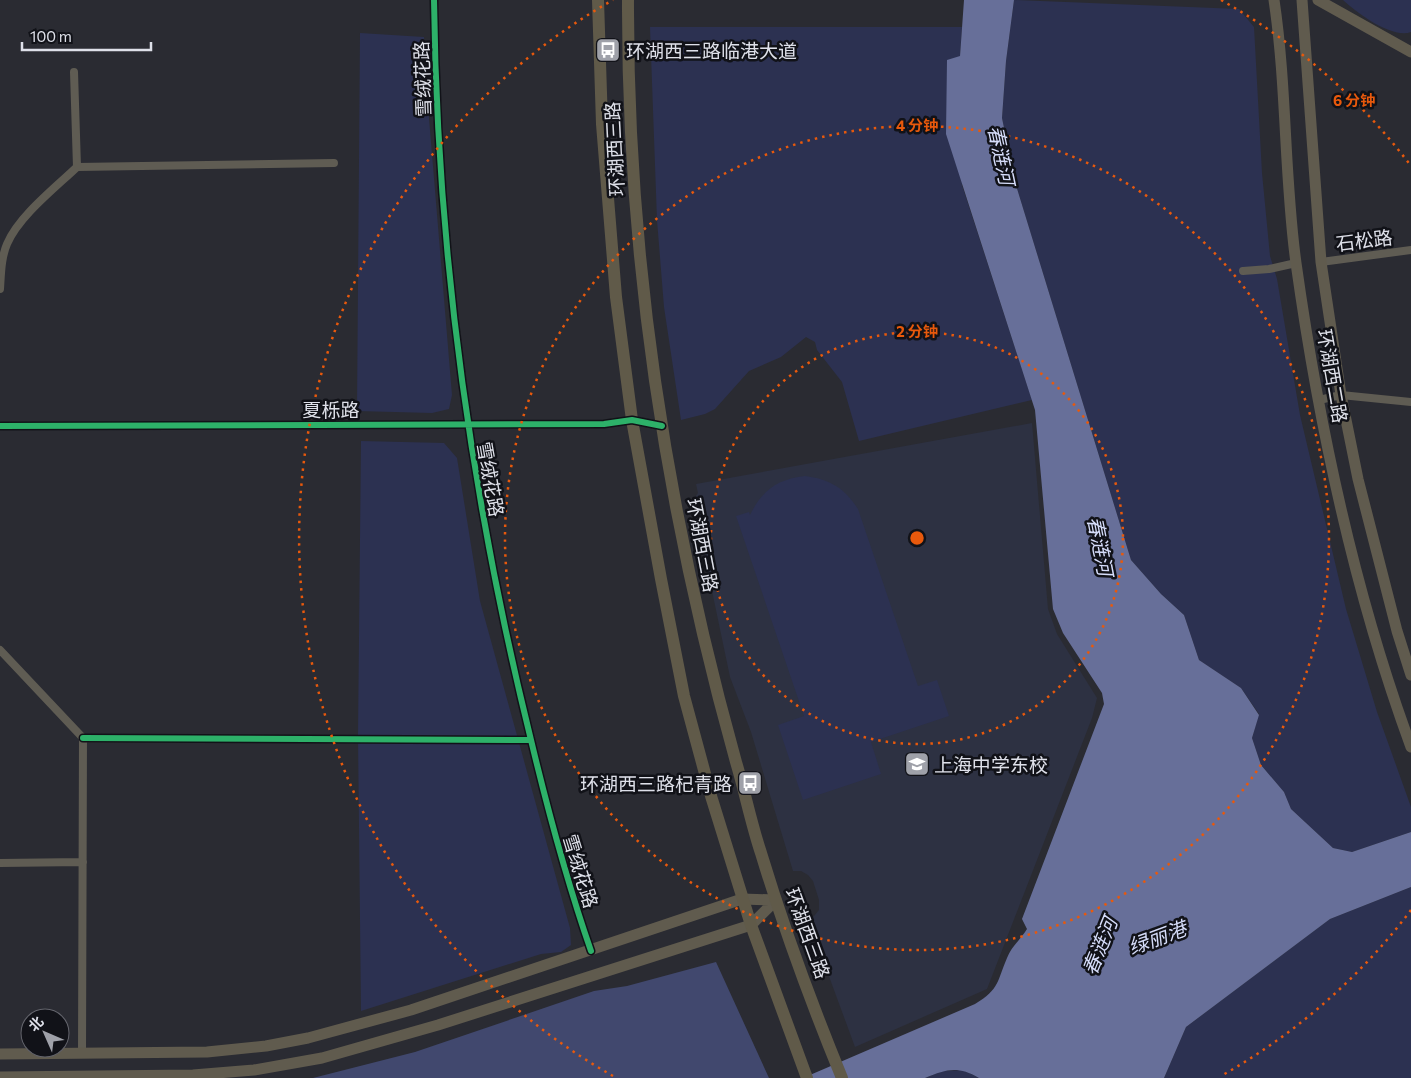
<svg xmlns="http://www.w3.org/2000/svg" width="1411" height="1078" viewBox="0 0 1411 1078" font-family="Commissioner,'Noto Sans SC',sans-serif">
	<rect width="100%" height="100%" fill="#2a2b32"/>
	<path fill="#2d3142" d="M 1032,423 L 1048,609 L 1057,634 L 1097,698 L 1092,718 L 987,989 L 855,1047 L 809,922 L 819,910 L 819,900 L 813,881 L 808,875 L 801,871 L 793,871 L 751,732 L 730,677 L 693,500 L 698,493 L 696,484 Z"/>
	<path fill="#2c3151" d="M 1014,0 L 1239,9 L 1254,27 L 1262,173 L 1270,256 L 1277,279 L 1300,415 L 1346,609 L 1377,712 L 1411,807 L 1411,832 L 1352,852 L 1333,848 L 1291,809 L 1284,792 L 1261,765 L 1252,738 L 1259,714 L 1241,688 L 1199,660 L 1184,615 L 1161,594 L 1131,560 L 1015,182 L 1002,118 L 1006,61 Z
		M 1343,0 L 1411,0 L 1411,32 C 1392,39 1357,13 1343,0 Z
		M 650,27 L 962,27 L 960,56 L 962,185 L 1032,400 L 859,441 L 842,382 L 817,350 L 815,342 L 806,337 L 781,357 L 749,371 L 715,409 L 705,414 L 681,420 L 664,307 L 657,220 Z
		M 360,33 L 424,37 L 427,94 L 452,395 L 449,409 L 432,413 L 357,411 Z
		M 361,441 L 444,443 L 457,458 L 480,601 L 570,928 L 571,945 L 561,952 L 541,954 L 361,1011 L 358,736 Z
		M 805,476 C 829,479 845,488 858,509 L 918,686 L 937,680 L 949,716 L 871,742 L 881,774 L 803,800 L 778,725 L 804,716 L 736,516 L 749,512 L 750,515 C 762,490 778,479 805,476 Z
		M 1411,887 L 1411,1078 L 1164,1078 L 1186,1027 L 1330,919 Z
		M 964,1070 L 979,1078 L 925,1078 L 942,1071 Z"/>
	<path fill="#41486e" d="M 716,962 L 769,1078 L 313,1078 L 415,1052 L 594,991 L 627,986 Z"/>
	<path fill="#676f99" d="M 964,0 L 1014,0 L 1006,61 L 1002,118 L 1015,182 L 1131,560 L 1161,594 L 1184,615 L 1199,660 L 1241,688 L 1259,715 L 1252,738 L 1261,765 L 1284,792 L 1291,809 L 1333,848 L 1352,852 L 1411,832 L 1411,887 L 1330,919 L 1186,1027 L 1164,1078 L 979,1078 C 958,1066 947,1069 925,1078 L 803,1078 L 975,1004 C 1000,989 997,981 1007,958 C 1011,947 1021,939 1027,929 L 1022,919 L 1104,704 L 1102,693 L 1063,633 L 1053,609 L 1035,410 L 946,134 L 947,60 L 960,56 Z"/>
	<g fill="none" stroke-linecap="round" stroke-linejoin="round">
		<path stroke="#5f5c53" stroke-width="8" d="M 434,0 C 437,250 471,498 531,740 C 548,811 567,882 591,951
			M 74,72 L 77,167
			M 1321,262 L 1411,250
			M 1243,271 L 1269,269 L 1296,263
			M 0,289 C 1,274 1,258 7,244 C 19,216 55,188 77,167 L 334,163
			M 1319,400 L 1341,395 L 1411,402
			M 0,426 L 604,424 L 632,420 L 662,426
			M 0,650 L 83,738 L 82,1054
			M 83,738 L 531,740
			M 0,863 L 83,862"/>
		<path stroke="#605b4e" stroke-width="11" d="M 1274,0 C 1287,87 1284,176 1296,263 C 1319,427 1354,592 1411,747
			M 1302,0 L 1321,262 L 1341,395 L 1358,479 L 1397,631 L 1411,675
			M 1318,0 L 1411,52
			M 0,1054 L 207,1052 L 266,1046 L 308,1038 L 411,1010 L 742,899 L 776,900
			M 0,1077 L 193,1075 L 254,1070 L 322,1058 L 438,1025 L 751,925 L 776,900"/>
		<path stroke="#605a49" stroke-width="12" d="M 598,0 L 602,124 L 616,297 L 632,420 L 661,579 L 684,696 L 711,796 L 751,925 L 807,1078
			M 628,0 C 627,257 667,515 736,762 C 745,792 751,823 761,853 C 784,929 812,1005 842,1078"/>
		<defs>
			<path id="cycleway" d="M 434,0 C 437,250 471,498 531,740 C 548,811 567,882 591,951
				M 0,426 L 604,424 L 632,420 L 662,426
				M 83,738 L 531,740"/>
		</defs>
		<use href="#cycleway" stroke="#111218" stroke-width="9"/>
		<use href="#cycleway" stroke="#2db169" stroke-width="6"/>
	</g>
	<g fill="none" stroke="#e8590c" stroke-width="2.5" stroke-dasharray="2.5 5">
		<circle cx="917" cy="538" r="206"/>
		<circle cx="917" cy="538" r="412"/>
		<path d="M1411 910A618 618 0 0 1 1221 1076M613 1076A618 618 0 0 1 613 0M1221 0A618 618 0 0 1 1411 166"/>
	</g>
	<defs>
		<symbol id="bus-square" viewBox="-11 -11 22 22"><rect x="-9" y="-9" width="18" height="18" rx="4" fill="#9fa1a9" stroke="#111218"/><path d="M-5-6H5V4H4V6H2V4H-2V6H-4V4H-5ZM-3.5-4V0h7V-4ZM-3.5 1.2v1.5H-2V1.2ZM2 1.2v1.5H3.5V1.2Z" fill="#fff"/></symbol>
		<symbol id="school-square" viewBox="-11 -11 22 22"><rect x="-9" y="-9" width="18" height="18" rx="4" fill="#9fa1a9" stroke="#111218"/><path d="M0-5L7-2L0 1L-7-2ZM-4 1L0 2.5L4 1V4Q0 6-4 4Z" fill="#fff"/></symbol>
	</defs>
	<g fill-rule="evenodd">
		<use href="#bus-square" x="594" y="36" width="28" height="28"/>
		<use href="#school-square" x="903" y="750" width="28" height="28"/>
		<use href="#bus-square" x="736" y="769" width="28" height="28"/>
	</g>
	<g text-anchor="middle" dominant-baseline="central" stroke-width="5" stroke-linejoin="round" paint-order="stroke">
		<g font-size="19" fill="#dee0e9" stroke="#111218" text-anchor="start">
			<text x="626" y="50">环湖西三路临港大道</text>
			<text x="934" y="764">上海中学东校</text>
			<text x="732" y="783" text-anchor="end">环湖西三路杞青路</text>
		</g>
		<g font-size="19" fill="#dee0e9" stroke="#111218">
			<text transform="translate(422 79) rotate(-92)">雪绒花路</text>
			<text transform="translate(614 149) rotate(-93)">环湖西三路</text>
			<text transform="translate(1364 240) rotate(-7)">石松路</text>
			<text transform="translate(1333 376) rotate(80)">环湖西二路</text>
			<text x="331" y="409">夏栎路</text>
			<text transform="translate(491 479) rotate(80)">雪绒花路</text>
			<text transform="translate(703 545) rotate(79)">环湖西三路</text>
			<text transform="translate(581 871) rotate(73)">雪绒花路</text>
			<text transform="translate(808 933) rotate(70)">环湖西三路</text>
		</g>
		<g font-size="20" font-style="italic" fill="#d6ddfa" stroke="#111218">
			<text transform="translate(1002 155) rotate(78)">春涟河</text>
			<text transform="translate(1101 546) rotate(79)">春涟河</text>
			<text transform="translate(1157 937) rotate(-20)">绿丽港</text>
			<text transform="translate(1099 946) rotate(-68)">春涟河</text>
		</g>
	</g>
	<circle cx="917" cy="538" r="8" fill="#e8590c" stroke="#111218" stroke-width="2.5"/>
	<g font-size="15" text-anchor="middle" font-weight="bold" fill="#e8590c" stroke="#111218" stroke-width="5" stroke-linejoin="round" paint-order="stroke">
		<text x="1354" y="106">6 分钟</text>
		<text x="917" y="131">4 分钟</text>
		<text x="917" y="337">2 分钟</text>
	</g>
	<g transform="translate(45 1033) rotate(315)"><circle r="24" fill="#111218" stroke="#63646c"/>
	<path d="M0-4L9 19L0 12L-9 19Z" fill="#9fa1a9"/>
	<text y="-8" font-size="14" font-weight="bold" text-anchor="middle" fill="#dee0e9">北</text>
	</g>
	<path d="M22 42v8h129v-8" fill="none" stroke="#dee0e9" stroke-width="2.5"/>
	<text x="30" y="42" font-size="15" fill="#dee0e9" stroke="#111218" stroke-width="4" paint-order="stroke">100 m</text>
</svg>
